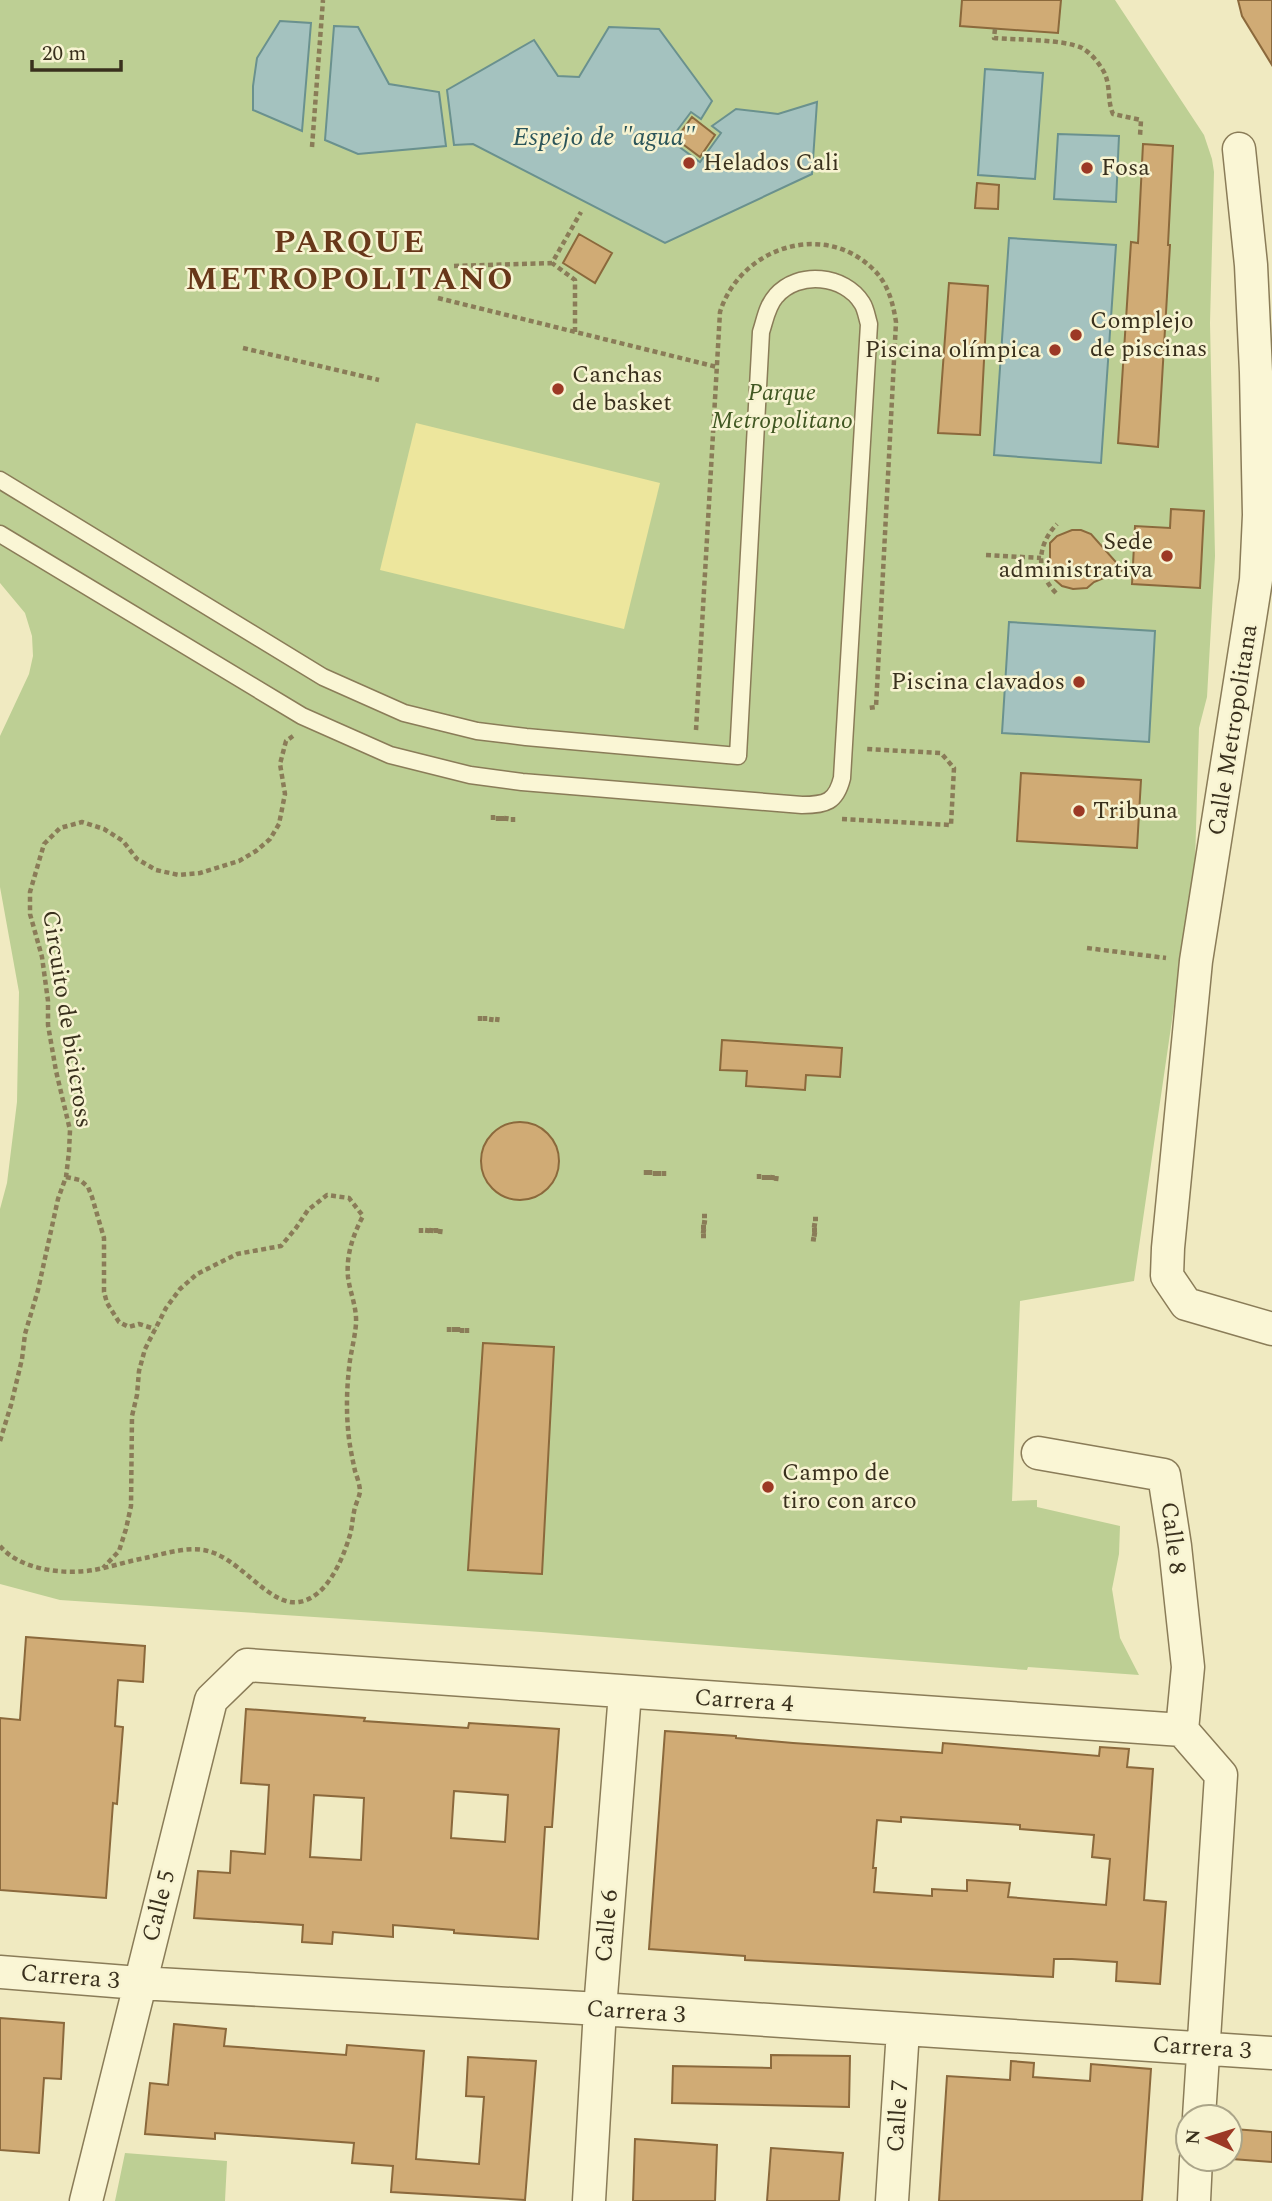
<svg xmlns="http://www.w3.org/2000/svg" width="1272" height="2201" viewBox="0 0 1272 2201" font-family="Spectral,serif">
	<rect width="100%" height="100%" fill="#f0eac1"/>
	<path fill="#bdcf94" d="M 0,0 L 1115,0 L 1204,135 L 1212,159 L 1214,172 L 1210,323 L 1215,556 L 1207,697 L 1199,728 L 1195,862 L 1134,1281 L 1020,1301 L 1012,1501 L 1037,1500 L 1037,1507 L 1120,1526 L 1119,1554 L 1112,1589 L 1120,1638 L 1139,1675 L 1028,1667 L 1027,1670 L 541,1632 L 60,1600 L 0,1584 L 0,1209 L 7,1183 L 17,1102 L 19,992 L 0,887 L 0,736 L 29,674 L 33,656 L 32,636 L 25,613 L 0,583 Z
		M 125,2153 L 227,2161 L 225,2201 L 115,2201 Z"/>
	<path fill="#ede69d" d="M 416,423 L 660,483 L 624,629 L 380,570 Z"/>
	<path fill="#a4c2bf" stroke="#6a918e" stroke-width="2" d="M 280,21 L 311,23 L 302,131 L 253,110 L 253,86 L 257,58 Z
		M 334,26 L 358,27 L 389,84 L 439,92 L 446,146 L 358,154 L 325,140 Z
		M 609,27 L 659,29 L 712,101 L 701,119 L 691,112 L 670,140 L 700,162 L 721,133 L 712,126 L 736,109 L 778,114 L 817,102 L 812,174 L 665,243 L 473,144 L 454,145 L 447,90 L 534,40 L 558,76 L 579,77 Z
		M 985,69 L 1043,73 L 1035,179 L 978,175 Z
		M 1058,134 L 1119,136 L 1116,202 L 1054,199 Z
		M 1009,238 L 1116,245 L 1101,463 L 994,455 Z
		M 1009,622 L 1155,631 L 1149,742 L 1002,733 Z"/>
	<path fill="#d0ab75" stroke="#8b693c" stroke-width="2" fill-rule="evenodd" d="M 962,0 L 1061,0 L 1058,33 L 960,26 Z
		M 1238,0 L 1272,0 L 1272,65 L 1242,16 Z
		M 692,117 L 715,135 L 700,157 L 676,139 Z
		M 1143,144 L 1173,146 L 1168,245 L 1170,245 L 1158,447 L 1118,443 L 1131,242 L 1138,243 Z
		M 977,183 L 999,185 L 998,209 L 975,208 Z
		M 579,234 L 612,253 L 595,283 L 563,263 Z
		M 949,283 L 988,286 L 980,435 L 938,433 Z
		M 1171,509 L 1204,511 L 1200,588 L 1132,584 L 1135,526 L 1170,528 Z
		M 1072,530 L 1081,530 L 1091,534 L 1123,570 L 1094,582 L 1087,588 L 1073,589 L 1062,586 L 1055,580 L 1050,568 L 1050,543 L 1057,536 Z
		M 1021,773 L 1141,780 L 1137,848 L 1017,841 Z
		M 722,1040 L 842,1048 L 840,1077 L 806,1075 L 805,1090 L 746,1086 L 747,1071 L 720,1070 Z
		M481 1161a39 39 0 1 1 78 0a39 39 0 1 1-78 0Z
		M 483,1343 L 554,1347 L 542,1574 L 468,1570 Z
		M 26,1637 L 145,1646 L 143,1682 L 118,1680 L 115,1726 L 123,1727 L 117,1804 L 113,1803 L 106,1898 L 0,1890 L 0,1718 L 20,1720 Z
		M 246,1709 L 365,1718 L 364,1721 L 468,1728 L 469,1723 L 559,1729 L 552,1827 L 545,1827 L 538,1939 L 454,1933 L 454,1930 L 393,1925 L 393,1937 L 333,1932 L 332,1944 L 302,1942 L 303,1925 L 194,1918 L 198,1871 L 230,1873 L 231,1851 L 265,1854 L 269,1785 L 241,1783 ZM 454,1791 L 508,1795 L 505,1842 L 451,1838 ZM 314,1795 L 364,1798 L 361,1860 L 310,1857 Z
		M 665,1731 L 736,1736 L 736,1738 L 793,1743 L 942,1753 L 943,1743 L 1099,1756 L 1100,1747 L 1129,1749 L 1127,1767 L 1153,1769 L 1144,1900 L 1166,1902 L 1160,1984 L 1116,1981 L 1117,1962 L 1072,1959 L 1054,1959 L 1053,1977 L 745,1960 L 745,1956 L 649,1949 ZM 901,1817 L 1020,1825 L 1020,1829 L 1094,1835 L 1092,1857 L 1110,1859 L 1106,1905 L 1008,1897 L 1010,1883 L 967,1880 L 967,1891 L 932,1889 L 932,1896 L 874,1892 L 876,1868 L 873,1868 L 877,1820 L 901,1822 Z
		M 0,2018 L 64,2023 L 61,2079 L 44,2078 L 39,2153 L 0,2150 Z
		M 174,2024 L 226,2029 L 224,2046 L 346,2055 L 347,2045 L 424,2051 L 416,2159 L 479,2164 L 484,2097 L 466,2096 L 468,2057 L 536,2061 L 525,2200 L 391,2192 L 393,2166 L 352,2163 L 354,2143 L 215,2133 L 215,2139 L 145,2134 L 150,2083 L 168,2085 Z
		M 771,2055 L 850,2056 L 849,2107 L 672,2103 L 673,2066 L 771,2068 Z
		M 1011,2061 L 1034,2063 L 1033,2077 L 1090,2081 L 1091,2064 L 1151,2069 L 1142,2201 L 939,2201 L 947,2076 L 1010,2080 Z
		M 1234,2129 L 1272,2132 L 1272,2162 L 1232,2159 Z
		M 635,2139 L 717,2145 L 715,2201 L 633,2201 Z
		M 771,2148 L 843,2153 L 839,2201 L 767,2201 Z"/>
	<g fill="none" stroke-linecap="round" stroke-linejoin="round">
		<defs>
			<path id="service" d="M 0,480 L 323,677 L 404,713 L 477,731 L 526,737 L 738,756 L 761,332 C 765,320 767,306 776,296 C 798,270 845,275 862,303 C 866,309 867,318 869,324 L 842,778 C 836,802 826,805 802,805 L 522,782 L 470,775 L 390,755 L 302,716 L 0,534"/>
			<path id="minor" d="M 1239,149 L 1251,265 L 1256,372 L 1259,515 L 1256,580 L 1196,961 L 1168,1248 L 1167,1276 L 1186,1304 L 1272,1329
				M 1038,1453 L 1164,1475 L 1175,1546 L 1188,1667 L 1182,1730
				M 0,1972 L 139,1983 L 600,2009 L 1272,2053
				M 86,2201 L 211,1700 L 247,1665 L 1182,1730 L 1221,1775 L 1199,2117
				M 589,2201 L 600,2009 L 625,1693
				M 892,2201 L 903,2030
				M 1194,2201 L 1196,2159"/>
		</defs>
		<use href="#service" stroke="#8a7c58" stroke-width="19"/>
		<use href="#minor" stroke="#8a7c58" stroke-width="35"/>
		<path stroke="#8a7c58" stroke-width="4.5" stroke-dasharray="5 3.5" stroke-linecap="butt" d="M 995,29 L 994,38 C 1017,40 1063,39 1082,48 C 1091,53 1099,63 1104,72 C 1111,86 1107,101 1113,114 L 1141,120 L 1140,136 L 1138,136
			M 312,147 L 323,0
			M 454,266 L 552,263
			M 438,298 L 717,367
			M 575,332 L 575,280 L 552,263 L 581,212
			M 243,348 L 379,380
			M 986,555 L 1041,558
			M 1056,593 C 1036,573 1036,546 1057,524
			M 696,730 L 720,312 C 740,248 823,220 873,269 C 888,283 893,303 896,322 L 876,707 L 868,708
			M 842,819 L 951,825 L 954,768 L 941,753 L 866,749
			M 493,820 L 493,813
			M 498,821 L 498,813
			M 502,821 L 502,813
			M 506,821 L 507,814
			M 513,822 L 513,814
			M 1087,948 L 1166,958
			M 480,1021 L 480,1013
			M 485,1021 L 485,1014
			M 491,1022 L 492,1014
			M 497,1022 L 498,1014
			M 646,1175 L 646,1168
			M 650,1175 L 650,1168
			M 655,1176 L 655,1168
			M 659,1176 L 659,1168
			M 664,1176 L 664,1168
			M 66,1177 L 80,1180 L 88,1187 L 92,1197 L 104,1238 L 104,1292 L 107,1303 L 119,1322 L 129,1327 L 139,1324 L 155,1329
			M 759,1179 L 759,1172
			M 764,1180 L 764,1172
			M 768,1180 L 768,1172
			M 772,1180 L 773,1173
			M 776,1181 L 777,1173
			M 702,1216 L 710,1216
			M 813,1219 L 820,1219
			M 702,1222 L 710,1223
			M 812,1225 L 819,1226
			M 701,1227 L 709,1227
			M 812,1230 L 819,1230
			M 701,1231 L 709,1232
			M 421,1233 L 421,1225
			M 427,1233 L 428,1225
			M 431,1233 L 432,1226
			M 436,1233 L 436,1226
			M 440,1234 L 441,1226
			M 812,1234 L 819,1235
			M 701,1236 L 709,1236
			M 811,1239 L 819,1240
			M 449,1332 L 449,1324
			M 454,1332 L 454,1325
			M 458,1332 L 458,1325
			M 462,1333 L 462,1325
			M 467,1333 L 467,1325
			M 0,1441 L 11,1405 L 22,1359 L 25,1334 L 38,1290 L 58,1199 L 66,1177 L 69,1152 L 70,1130 L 56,1071 L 48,1025 L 48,1001 L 42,957 L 30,914 L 30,892 L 44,844 L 60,828 L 82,822 L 104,829 L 123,841 L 137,859 L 156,870 L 179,875 L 200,873 L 239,861 L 256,851 L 270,839 L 279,824 L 285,794 L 280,764 L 286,741 L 293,736
			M 0,1546 C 20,1570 64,1575 94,1570 C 111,1567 128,1561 145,1558 C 163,1554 185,1547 203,1550 C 239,1555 268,1607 299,1602 C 326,1598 342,1561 349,1538 C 352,1530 352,1521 354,1512 C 355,1505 359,1498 360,1492 C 360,1485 357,1477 355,1471 C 352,1457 349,1443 348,1429 C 346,1406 347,1383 350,1360 C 352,1348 355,1336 356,1324 C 357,1307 350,1293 348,1277 C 346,1255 353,1235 363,1216 L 349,1198 L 327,1195 L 308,1210 L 296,1228 L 281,1246 L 237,1254 L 197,1274 L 180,1289 L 166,1308 L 145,1349 L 139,1371 L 137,1395 L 132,1416 L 131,1506 L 126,1529 L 119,1551 L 103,1568"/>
		<use href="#service" stroke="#faf6d5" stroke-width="16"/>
		<use href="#minor" stroke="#faf6d5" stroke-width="32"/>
	</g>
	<g fill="#9c3925" stroke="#f7f3d1" stroke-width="2.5">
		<circle cx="689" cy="163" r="7"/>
		<circle cx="1087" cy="168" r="7"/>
		<circle cx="1076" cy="335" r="7"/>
		<circle cx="1055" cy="350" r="7"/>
		<circle cx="558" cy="389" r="7"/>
		<circle cx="1167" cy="556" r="7"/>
		<circle cx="1079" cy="682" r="7"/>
		<circle cx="1079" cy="811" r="7"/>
		<circle cx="768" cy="1487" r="7"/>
	</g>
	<g text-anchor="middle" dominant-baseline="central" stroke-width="5" stroke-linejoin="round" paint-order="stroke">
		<g font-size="24" fill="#39301d" stroke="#f7f3d1" text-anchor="start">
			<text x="703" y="163">Helados Cali</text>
			<text x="1101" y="168">Fosa</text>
			<text x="1090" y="321">Complejo<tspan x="1090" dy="28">de piscinas</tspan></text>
			<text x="1041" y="350" text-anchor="end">Piscina olímpica</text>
			<text x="572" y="375">Canchas<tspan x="572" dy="28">de basket</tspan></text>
			<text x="1153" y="542" text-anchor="end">Sede<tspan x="1153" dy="28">administrativa</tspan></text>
			<text x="1065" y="682" text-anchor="end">Piscina clavados</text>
			<text x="1093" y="811">Tribuna</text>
			<text x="782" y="1473">Campo de<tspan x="782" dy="28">tiro con arco</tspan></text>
		</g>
		<g font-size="24" font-style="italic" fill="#405722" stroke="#f7f3d1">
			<text x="782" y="393">Parque<tspan x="782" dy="28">Metropolitano</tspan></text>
		</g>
		<g font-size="24" fill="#39301d" stroke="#f7f3d1">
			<text transform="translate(1233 730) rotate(-81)">Calle Metropolitana</text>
			<text transform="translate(67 1019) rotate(81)">Circuito de bicicross</text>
			<text transform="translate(1173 1538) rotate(83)">Calle 8</text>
			<text transform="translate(744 1701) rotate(4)">Carrera 4</text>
			<text transform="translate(159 1906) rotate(-76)">Calle 5</text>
			<text transform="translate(607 1926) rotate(-85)">Calle 6</text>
			<text transform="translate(70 1977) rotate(5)">Carrera 3</text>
			<text transform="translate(636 2012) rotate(4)">Carrera 3</text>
			<text transform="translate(1202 2048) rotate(4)">Carrera 3</text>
			<text transform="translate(898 2116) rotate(-86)">Calle 7</text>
		</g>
		<g font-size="26" font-style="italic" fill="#2b555a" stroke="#f7f3d1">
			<text x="604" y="137">Espejo de "agua"</text>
		</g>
		<g font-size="32" font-weight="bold" letter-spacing="2" fill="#68381a" stroke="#f7f3d1">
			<text x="350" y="242">PARQUE<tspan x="350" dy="37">METROPOLITANO</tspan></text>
		</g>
	</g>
	<g transform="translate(1209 2138) rotate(274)"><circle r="33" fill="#f7f3d1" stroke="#aba589" stroke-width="2"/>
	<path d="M0-5L12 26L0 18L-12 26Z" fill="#9c3925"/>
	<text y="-10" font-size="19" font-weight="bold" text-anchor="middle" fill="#39301d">N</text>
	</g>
	<path d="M32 60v10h89v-10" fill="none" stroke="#39301d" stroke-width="3.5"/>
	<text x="42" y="60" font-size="21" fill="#39301d" stroke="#f7f3d1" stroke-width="5" paint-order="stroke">20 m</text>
</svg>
